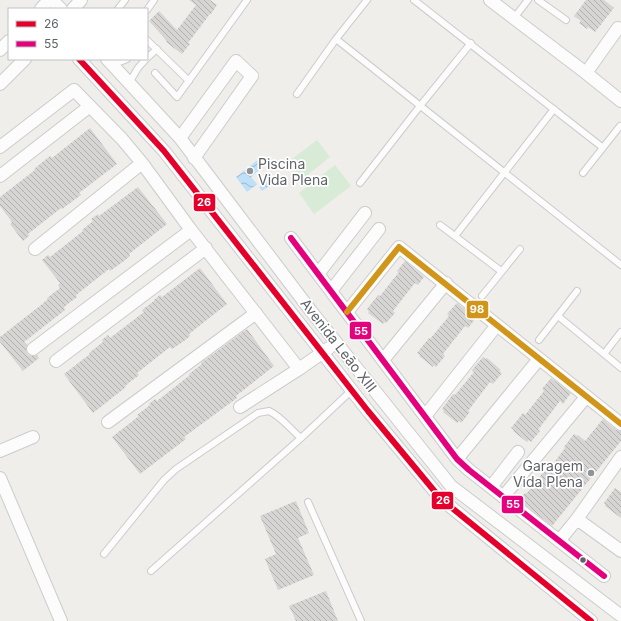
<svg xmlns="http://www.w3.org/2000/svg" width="621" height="621" viewBox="0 0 621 621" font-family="Inter,sans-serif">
	<defs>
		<pattern id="water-waves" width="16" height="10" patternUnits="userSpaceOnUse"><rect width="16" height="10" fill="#bfe0f9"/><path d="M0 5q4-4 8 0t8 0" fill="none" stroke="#9eb9cd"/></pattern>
		<pattern id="building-back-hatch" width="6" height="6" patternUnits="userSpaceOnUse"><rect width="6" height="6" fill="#d6d5d3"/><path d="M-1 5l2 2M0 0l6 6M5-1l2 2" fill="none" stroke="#b1b0af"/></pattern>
	</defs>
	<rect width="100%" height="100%" fill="#efeeea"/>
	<path fill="#d8ebd6" d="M 317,140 L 330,157 L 301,180 L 288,162 Z
		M 335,165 L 351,186 L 314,214 L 299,193 Z"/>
	<path fill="url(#water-waves)" d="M 260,158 L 264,166 L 251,177 L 257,184 L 247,192 L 236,177 Z
		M 263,158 L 275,161 L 277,169 L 269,166 Z
		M 267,176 L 273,179 L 268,187 L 262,191 L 259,187 L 264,184 Z"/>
	<path fill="url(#building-back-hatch)" d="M 189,0 L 210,0 L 217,5 L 211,14 L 210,14 L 188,43 L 190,44 L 182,54 L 166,42 L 167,41 L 149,21 L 159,11 L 177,30 L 196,5 Z
		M 586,0 L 604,0 L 614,8 L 595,32 L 588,27 L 587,29 L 579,23 L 581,21 L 574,16 Z
		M 90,128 L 117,164 L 79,193 L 81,195 L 62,209 L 61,208 L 28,234 L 29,236 L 23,241 L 10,224 L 12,222 L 0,206 L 0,197 L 35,170 L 34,169 L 50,156 L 52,158 Z
		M 138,187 L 167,224 L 129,254 L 130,256 L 124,261 L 110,271 L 109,269 L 76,295 L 77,297 L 64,307 L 65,310 L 24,342 L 27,345 L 26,350 L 27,354 L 30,356 L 37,355 L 39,358 L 23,371 L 0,342 L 0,337 L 41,305 L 48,299 L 47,298 L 60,288 L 58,285 L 60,283 L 42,260 L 48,255 L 50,257 L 83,231 L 82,230 L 93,221 L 91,219 L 98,214 L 99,216 Z
		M 405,261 L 424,277 L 418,285 L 415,283 L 393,311 L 395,313 L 386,323 L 384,322 L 383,324 L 368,313 L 369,312 L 367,309 L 378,295 L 380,296 L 399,272 L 397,271 Z
		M 200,268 L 227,304 L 189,334 L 190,336 L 184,341 L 172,349 L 170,347 L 137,373 L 139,375 L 125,386 L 126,387 L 93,413 L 64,374 L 90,354 L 89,353 L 103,342 L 102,340 L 108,335 L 110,338 L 144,312 L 142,310 L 154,301 L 154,300 L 160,295 L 162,297 Z
		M 457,303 L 476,318 L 468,328 L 465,326 L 443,354 L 445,356 L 436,367 L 434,365 L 433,367 L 419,356 L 420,355 L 417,353 L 429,338 L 430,339 L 449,316 L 447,314 Z
		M 247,329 L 274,366 L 236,396 L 237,398 L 199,426 L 184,437 L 186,439 L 140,474 L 112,437 L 139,416 L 137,415 L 150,405 L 149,404 L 155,399 L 157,401 L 190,375 L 189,374 L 202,364 L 201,363 Z
		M 483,357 L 485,359 L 487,358 L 493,363 L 501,370 L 499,371 L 502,373 L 493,384 L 490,382 L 468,411 L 470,412 L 461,423 L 459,421 L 457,423 L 443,412 L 444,411 L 442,409 L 453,394 L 455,395 L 474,372 L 472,370 Z
		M 551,378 L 571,393 L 563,404 L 560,401 L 538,430 L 540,431 L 531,442 L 529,440 L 527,442 L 513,431 L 514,430 L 511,428 L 523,413 L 525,415 L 544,391 L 542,389 Z
		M 603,419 L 616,430 L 621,431 L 621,441 L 552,526 L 519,500 L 525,493 L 526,494 L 545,470 L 547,472 L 565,448 L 564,447 L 574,434 L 577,436 L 578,435 L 585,441 Z
		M 615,488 L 621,492 L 621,518 L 605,506 L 606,505 L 604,503 Z
		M 296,501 L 309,533 L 298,538 L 314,575 L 278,590 L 265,559 L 276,554 L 260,516 Z
		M 326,591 L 338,621 L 296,621 L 289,606 Z"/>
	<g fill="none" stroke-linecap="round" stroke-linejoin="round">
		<defs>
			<path id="lane" d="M 414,0 L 602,147
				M 538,0 L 566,20
				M 118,9 L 125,0
				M 147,10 L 154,0
				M 514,18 L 528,0
				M 336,39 L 621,265
				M 147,40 L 189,81
				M 147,58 L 157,49
				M 112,65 L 127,59
				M 155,73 L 177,97 L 247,0
				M 129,83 L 138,68 L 146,59
				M 297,94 L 336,39 L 367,0
				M 583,173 L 620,126
				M 360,183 L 420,106 L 471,43
				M 440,225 L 501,271
				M 455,236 L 554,109
				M 482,296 L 520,249
				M 558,316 L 621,368
				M 539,340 L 577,291
				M 604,354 L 621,332
				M 308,502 L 361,621
				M 104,554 L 164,480 L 176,469 L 258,413 L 269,411 C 282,417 290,429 301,438
				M 151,571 L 301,438 L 352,390"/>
			<path id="street" d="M 52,0 L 61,9
				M 490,0 L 586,73 L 621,101
				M 41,9 L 49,0
				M 73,9 L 81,0
				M 0,50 L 9,41
				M 79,59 L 164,151 L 368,411 L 441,499 L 591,621
				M 107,59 L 180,138 L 311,311 L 451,486 L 620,615
				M 586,73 L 618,28
				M 0,84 L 25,59
				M 180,138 L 236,61 L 252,76 L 194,158
				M 0,147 L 74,90 L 122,139 L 142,163 L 191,230 L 299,369
				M 0,176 L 90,106
				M 291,238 L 457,459 L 469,470 L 604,576
				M 35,249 L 142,163
				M 318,274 L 365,213
				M 331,291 L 379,229
				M 347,312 L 399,247 L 621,424
				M 33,349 L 191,230
				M 383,360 L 446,283
				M 56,361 L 206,248
				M 240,407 L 299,369 L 329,348
				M 425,416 L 497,325
				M 108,422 L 256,313
				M 0,451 L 33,437
				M 621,457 L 577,519 L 621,551
				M 457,459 L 539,359
				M 0,478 L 61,621
				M 491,487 L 518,452
				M 503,497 L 586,397
				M 559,541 L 577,519"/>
		</defs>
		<use href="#lane" stroke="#cbcccc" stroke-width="8"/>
		<use href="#street" stroke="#cbcccc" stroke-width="14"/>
		<use href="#lane" stroke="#fdfcfc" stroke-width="6"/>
		<use href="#street" stroke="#fdfcfc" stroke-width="12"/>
		<defs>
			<path id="bus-1" d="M 79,59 L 164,151 L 368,411 L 441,499 L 591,621"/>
			<path id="bus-2" d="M 291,238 L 457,459 L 469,470 L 604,576"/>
			<path id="bus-3" d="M 347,312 L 399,247 L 621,424"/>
		</defs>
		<use href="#bus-1" stroke="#fff" stroke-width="9"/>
		<use href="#bus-2" stroke="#fff" stroke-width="9"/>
		<use href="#bus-3" stroke="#fff" stroke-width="9"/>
		<use href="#bus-1" stroke="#e4002b" stroke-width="6"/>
		<use href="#bus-2" stroke="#e5007d" stroke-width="6"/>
		<use href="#bus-3" stroke="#d1951a" stroke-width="6"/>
	</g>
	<g fill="#919496" stroke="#fff" stroke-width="1.5">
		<circle cx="250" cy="171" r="4"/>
		<circle cx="591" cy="473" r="4"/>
	</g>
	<circle fill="#5f6368" stroke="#fff" stroke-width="1.5" cx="583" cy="560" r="3.5"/>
	<g text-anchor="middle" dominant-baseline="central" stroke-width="3.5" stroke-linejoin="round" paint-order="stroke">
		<g font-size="14" fill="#5f6368" stroke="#fff" text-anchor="start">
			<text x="258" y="163">Piscina<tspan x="258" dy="16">Vida Plena</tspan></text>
			<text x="583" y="465" text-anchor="end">Garagem<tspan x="583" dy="16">Vida Plena</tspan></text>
		</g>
		<g font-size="14" fill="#5f6368" stroke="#fff">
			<text transform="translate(339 345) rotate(52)">Avenida Leão XIII</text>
		</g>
	</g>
	<g stroke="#fff" stroke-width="1.5">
		<rect x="193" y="193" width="23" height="19" rx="4" fill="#e4002b"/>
		<rect x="466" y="300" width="23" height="19" rx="4" fill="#d1951a"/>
		<rect x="349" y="321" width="23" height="19" rx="4" fill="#e5007d"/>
		<rect x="431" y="491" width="23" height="19" rx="4" fill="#e4002b"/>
		<rect x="501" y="495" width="23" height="19" rx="4" fill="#e5007d"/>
	</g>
	<g font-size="11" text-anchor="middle" font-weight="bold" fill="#fff">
		<text x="204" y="206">26</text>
		<text x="477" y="313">98</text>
		<text x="361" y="335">55</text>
		<text x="443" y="504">26</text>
		<text x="513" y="508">55</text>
	</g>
	<rect x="8" y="8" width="140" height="52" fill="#ffffff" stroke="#bfc1c3"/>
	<rect x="16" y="21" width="20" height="6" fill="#e4002b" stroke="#bfc1c3"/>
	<text x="44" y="28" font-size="12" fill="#5f6368">26</text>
	<rect x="16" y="41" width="20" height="6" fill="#e5007d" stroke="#bfc1c3"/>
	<text x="44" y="48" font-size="12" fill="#5f6368">55</text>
</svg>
